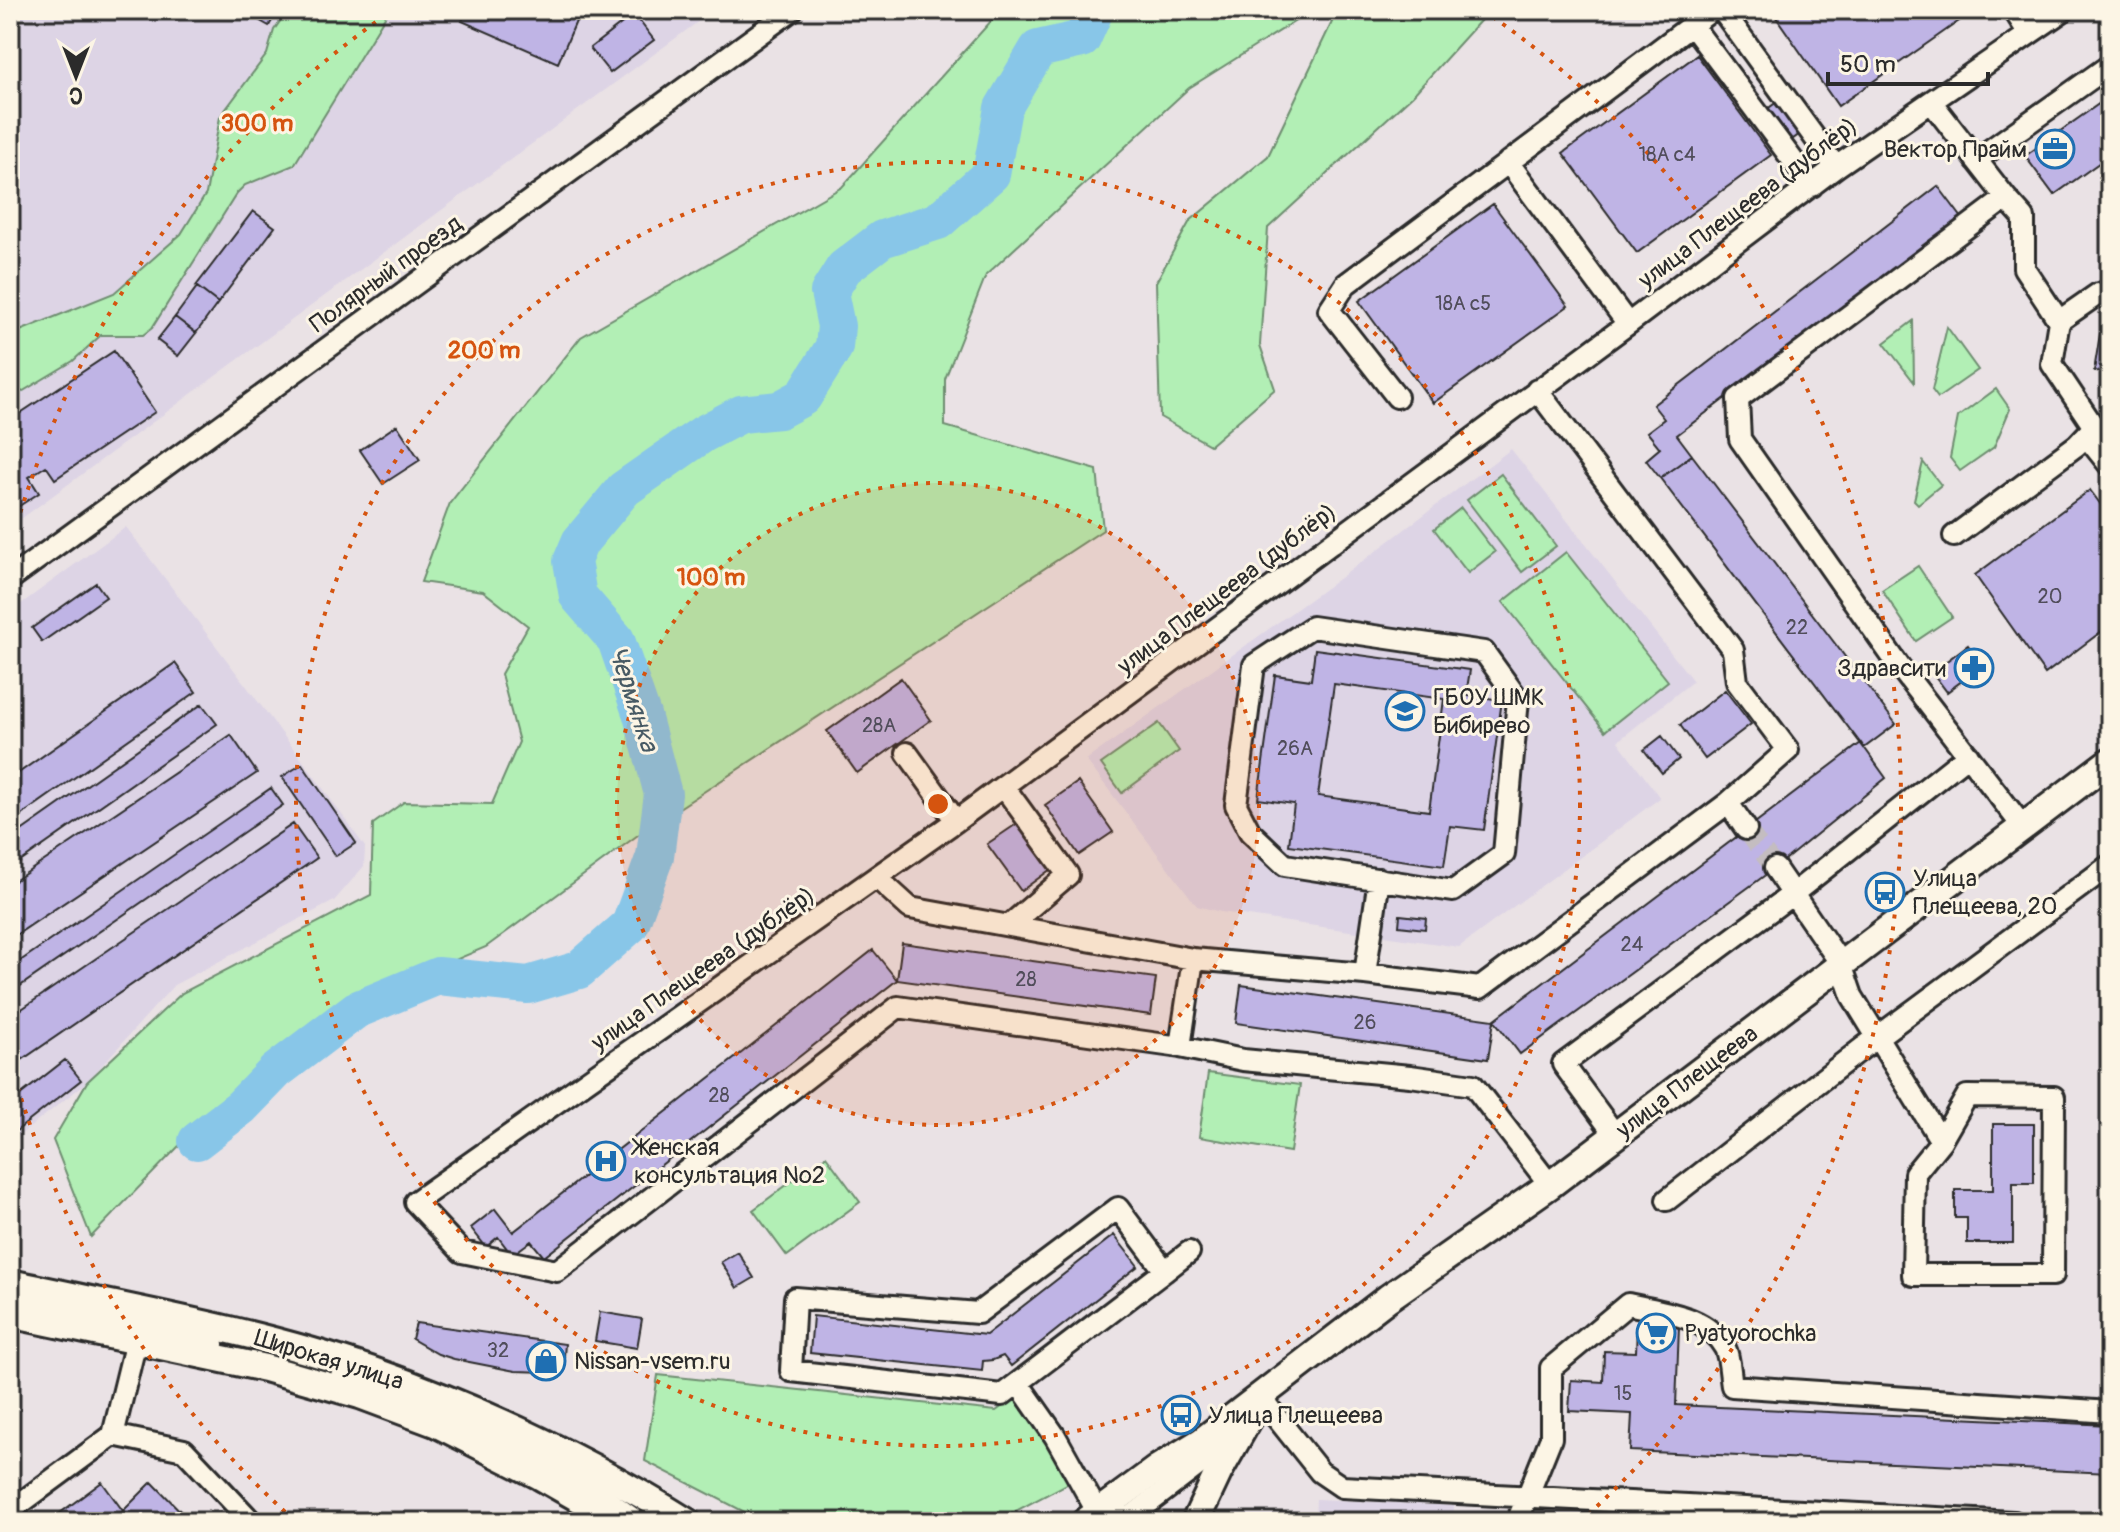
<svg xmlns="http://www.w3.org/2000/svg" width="2120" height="1532" viewBox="0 0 2120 1532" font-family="Pangolin,sans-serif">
	<rect width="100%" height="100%" fill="#eae2e5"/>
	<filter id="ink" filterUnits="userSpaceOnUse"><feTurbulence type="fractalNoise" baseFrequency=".0125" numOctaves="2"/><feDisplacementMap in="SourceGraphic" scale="16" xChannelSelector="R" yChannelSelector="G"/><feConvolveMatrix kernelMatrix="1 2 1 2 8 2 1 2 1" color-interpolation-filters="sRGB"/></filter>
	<g filter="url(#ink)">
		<path fill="#ddd4e5" d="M 10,10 L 714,10 L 10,527 Z
			M 1511,449 L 1693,681 L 1618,741 L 1660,798 L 1459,947 L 1221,912 L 1197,906 L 1086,760 L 1351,570 Z
			M 126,527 L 312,773 L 365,847 L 364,866 L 334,901 L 174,985 L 87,1082 L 10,1143 L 10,612 Z
			M 1316,1499 L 1454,1506 L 1453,1522 L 1315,1522 Z"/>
		<path fill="#b2efb5" stroke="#6e8d70" stroke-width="2" d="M 288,10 L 389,10 L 294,165 L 245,185 L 237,193 L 152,328 L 143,335 L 101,335 L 73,361 L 10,399 L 10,335 L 114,293 L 181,234 L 206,194 L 220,117 L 267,54 L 274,30 Z
			M 1001,10 L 1313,10 L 1189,88 L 986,275 L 945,379 L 945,426 L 1097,470 L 1103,530 L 638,835 L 486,947 L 342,1008 L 205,1119 L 91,1237 L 53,1140 L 87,1082 L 182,993 L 371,895 L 373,824 L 404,802 L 492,804 L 519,742 L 501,674 L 528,626 L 483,591 L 421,582 L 450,503 L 581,337 L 842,187 Z
			M 1314,10 L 1490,10 L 1413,95 L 1268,228 L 1260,345 L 1275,389 L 1210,445 L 1160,417 L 1156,282 L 1190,221 L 1268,156 L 1332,22 Z
			M 1913,321 L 1914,382 L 1884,343 Z
			M 1947,327 L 1978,370 L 1938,398 L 1932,390 Z
			M 1996,389 L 2010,409 L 1994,447 L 1960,471 L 1950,458 L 1958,417 Z
			M 1923,462 L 1941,485 L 1918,504 L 1914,500 Z
			M 1501,474 L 1556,546 L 1522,572 L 1467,500 Z
			M 1461,508 L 1495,552 L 1468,573 L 1434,529 Z
			M 1566,552 L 1668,681 L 1605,731 L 1503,602 Z
			M 1918,566 L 1952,617 L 1916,641 L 1882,590 Z
			M 1159,723 L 1179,751 L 1122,793 L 1101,764 Z
			M 1208,1073 L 1300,1085 L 1290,1152 L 1199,1137 Z
			M 826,1156 L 860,1202 L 787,1256 L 753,1210 Z
			M 658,1375 L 996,1411 L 1015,1397 L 1071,1482 L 995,1522 L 764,1522 L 645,1461 Z"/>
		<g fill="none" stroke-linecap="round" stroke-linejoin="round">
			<path stroke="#88c6e8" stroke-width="38" d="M 197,1141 L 241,1107 L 276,1071 L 356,1010 L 438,976 L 528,985 L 579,970 L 630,925 L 655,856 L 663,794 L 642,715 L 616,640 L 578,596 L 572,561 L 580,542 L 624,489 L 703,434 L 741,414 L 779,410 L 803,397 L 834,347 L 836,326 L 829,292 L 844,268 L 882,239 L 938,221 L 991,174 L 1003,108 L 1038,49 L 1082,39 L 1095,10"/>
		</g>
		<path fill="#bfb4e5" stroke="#2b2b2b" stroke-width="2" fill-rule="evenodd" d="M 241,10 L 278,10 L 269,26 Z
			M 467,10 L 557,10 L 577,19 L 558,63 L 462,21 Z
			M 1771,10 L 1971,10 L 1972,12 L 1838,106 Z
			M 634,14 L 654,40 L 610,73 L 590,48 Z
			M 1697,55 L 1771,155 L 1637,253 L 1563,153 Z
			M 2110,96 L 2110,155 L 2054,195 L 2025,156 Z
			M 1781,99 L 1804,131 L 1789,142 L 1766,110 Z
			M 1938,186 L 1962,218 L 1677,435 L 1692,455 L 1660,478 L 1646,460 L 1660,448 L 1647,432 L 1664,419 L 1653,405 Z
			M 1493,204 L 1568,306 L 1433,403 L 1359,301 Z
			M 253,211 L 275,227 L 218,303 L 196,286 Z
			M 197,287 L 218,303 L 196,333 L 175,317 Z
			M 175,317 L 196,333 L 178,356 L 157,340 Z
			M 2100,334 L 2110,336 L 2110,373 L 2094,371 Z
			M 114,351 L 155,412 L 55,479 L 46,466 L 29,477 L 39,493 L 10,512 L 10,420 Z
			M 397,425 L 420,460 L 383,484 L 360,450 Z
			M 1692,455 L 1896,724 L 1864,748 L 1660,478 Z
			M 2090,490 L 2110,517 L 2110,625 L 2045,674 L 1975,575 Z
			M 96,583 L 106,597 L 42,642 L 32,628 Z
			M 1968,645 L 1983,665 L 1947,692 L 1932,672 Z
			M 1315,649 L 1470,670 L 1466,695 L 1502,700 L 1484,830 L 1450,826 L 1444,866 L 1289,845 L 1294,804 L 1258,799 L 1275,675 L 1311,680 ZM 1334,684 L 1444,699 L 1429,811 L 1318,796 Z
			M 175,663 L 196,692 L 10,823 L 10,779 Z
			M 901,678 L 931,720 L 857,773 L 827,731 Z
			M 1725,690 L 1751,724 L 1705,759 L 1680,725 Z
			M 202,704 L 217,724 L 10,869 L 10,839 Z
			M 231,735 L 257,773 L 10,939 L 10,884 Z
			M 1662,736 L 1679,759 L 1662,773 L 1644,750 Z
			M 1861,743 L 1886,778 L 1775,868 L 1520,1054 L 1494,1020 Z
			M 302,764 L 356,843 L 336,856 L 282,777 Z
			M 1078,782 L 1113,832 L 1079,855 L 1045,805 Z
			M 271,788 L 283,805 L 10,993 L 10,968 Z
			M 1018,823 L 1051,869 L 1021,891 L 987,844 Z
			M 293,824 L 317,858 L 10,1068 L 10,1017 Z
			M 1400,915 L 1426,918 L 1425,929 L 1399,926 Z
			M 902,943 L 1156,978 L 1151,1015 L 897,980 Z
			M 873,950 L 897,980 L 544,1257 L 531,1241 L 512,1255 L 498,1237 L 486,1247 L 471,1228 L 495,1209 L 513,1232 Z
			M 1241,985 L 1494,1020 L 1488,1059 L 1236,1023 Z
			M 65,1060 L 81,1080 L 10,1136 L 10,1103 Z
			M 1993,1124 L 2034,1124 L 2034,1183 L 2013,1183 L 2013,1243 L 1967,1243 L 1967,1218 L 1955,1218 L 1955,1190 L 1993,1190 Z
			M 1114,1235 L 1138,1266 L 1011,1366 L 1003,1356 L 993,1360 L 983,1361 L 982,1371 L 810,1353 L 813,1316 L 986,1335 Z
			M 738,1252 L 754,1278 L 737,1288 L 721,1262 Z
			M 600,1312 L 642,1319 L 637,1348 L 595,1341 Z
			M 416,1323 L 565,1344 L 563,1368 L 548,1372 L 515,1371 L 454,1359 L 438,1354 L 412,1339 Z
			M 1637,1325 L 1679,1327 L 1676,1405 L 2110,1425 L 2110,1473 L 1630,1451 L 1632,1414 L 1569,1411 L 1571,1380 L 1603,1382 L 1604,1351 L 1636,1352 Z
			M 102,1482 L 123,1511 L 108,1522 L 48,1522 Z
			M 152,1482 L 191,1522 L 134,1522 L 123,1511 Z"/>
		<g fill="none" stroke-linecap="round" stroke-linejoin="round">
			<path stroke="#c4bdc0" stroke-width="20" stroke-dasharray="20 10" stroke-linecap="butt" d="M 1746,829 L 1775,868"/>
			<defs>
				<path id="minor" d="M 1722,10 L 1836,167
					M 2014,10 L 2029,34
					M 1691,24 L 1812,186
					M 1932,103 L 2006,198 L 1738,399 L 1740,439 L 1899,666 L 2023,827
					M 1976,160 L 2110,65
					M 1508,162 L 1628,324
					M 2006,198 L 2024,218 L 2024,268 L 2059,321
					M 2110,291 L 2098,294 L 2059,321 L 2052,364 L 2094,427 L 2110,429
					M 1397,397 L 1329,310 L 1346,284 L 1712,10
					M 2086,436 L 2110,466
					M 1954,536 L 2077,445 L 2094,427
					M 10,579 L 792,10
					M 1312,627 L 1484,652 L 1518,699 L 1504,854 L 1453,891 L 1285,865 L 1250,832 L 1236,805 L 1254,665 Z
					M 907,753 L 956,821
					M 1004,787 L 1068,875 L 1011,924
					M 1728,803 L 1746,829
					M 1775,868 L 1841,964 L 1852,996 L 1941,1141
					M 877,878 L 910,908 L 1193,959 L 1365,974 L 1480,988 L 1728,803 L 1788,750 L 1737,682 L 1733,650 L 1537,390
					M 1365,974 L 1379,879
					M 1180,1047 L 1193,959
					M 1967,1096 L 2054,1097 L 2053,1275 L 1913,1275 L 1915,1173 L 1941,1141 Z
					M 1616,1136 L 1563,1064 L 1794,893 L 1968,755
					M 1550,1185 L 1473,1085 L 1410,1076 L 1243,1060 L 1180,1047 L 898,1007 L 557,1271 L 462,1252 L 415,1202 L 956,821 L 1628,324 L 1836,167 L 2064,10
					M 1667,1200 L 1864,1047 L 2110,865
					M 1165,1271 L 1118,1208 L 978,1313 L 795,1298 L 791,1371 L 1002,1395 L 1165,1271 L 1189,1252
					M 10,1300 L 213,1344
					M 341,1376 C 447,1406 549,1458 638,1522
					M 1018,1383 L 1055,1436 L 1098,1513
					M 1261,1398 L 1320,1472 L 1342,1487 L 2014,1522
					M 113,1435 L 184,1450 L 252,1522
					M 10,1511 L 113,1435 L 136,1341
					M 1124,1522 L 1235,1437
					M 1517,1522 L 1551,1438 L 1551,1368 L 1628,1304 C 1662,1312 1706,1315 1725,1348 C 1730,1358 1730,1375 1732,1386 L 2110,1412"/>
				<path id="major" d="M 10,1283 C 130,1309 254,1330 370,1370 C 481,1409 588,1460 687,1522
					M 10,1314 L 265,1368 L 360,1395 L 435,1423 L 540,1476 L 589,1504 L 611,1522
					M 1098,1513 L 1134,1522
					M 1085,1522 L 1158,1468 L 1202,1441 L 1388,1298 L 1550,1185 L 2110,761
					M 1195,1522 L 1219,1471 L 1255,1408"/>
			</defs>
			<use href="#minor" stroke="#2b2b2b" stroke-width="26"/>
			<use href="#major" stroke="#2b2b2b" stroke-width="32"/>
			<use href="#minor" stroke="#fcf5e5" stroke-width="20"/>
			<use href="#major" stroke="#fcf5e5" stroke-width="26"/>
		</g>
	</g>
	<circle cx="938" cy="804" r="321" fill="#d5540f" fill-opacity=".12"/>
	<g fill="none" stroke="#d5540f" stroke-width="4" stroke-dasharray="4 8">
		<circle cx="938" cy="804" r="321"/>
		<circle cx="938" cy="804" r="642"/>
		<path d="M294 1520A963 963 0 0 1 10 1061M10 547A963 963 0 0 1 393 10M1483 10A963 963 0 0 1 1582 1520"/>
	</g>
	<defs>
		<symbol id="office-ring" viewBox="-11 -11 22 22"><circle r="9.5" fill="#fcf5e5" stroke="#1f6fb2" stroke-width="1.5"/><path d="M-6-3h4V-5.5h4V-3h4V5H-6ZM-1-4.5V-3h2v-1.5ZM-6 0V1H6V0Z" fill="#1f6fb2"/></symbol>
		<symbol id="pharmacy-ring" viewBox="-11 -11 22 22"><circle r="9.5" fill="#fcf5e5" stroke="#1f6fb2" stroke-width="1.5"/><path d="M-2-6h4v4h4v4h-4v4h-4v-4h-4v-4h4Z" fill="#1f6fb2"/></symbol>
		<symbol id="school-ring" viewBox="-11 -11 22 22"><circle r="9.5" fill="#fcf5e5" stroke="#1f6fb2" stroke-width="1.5"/><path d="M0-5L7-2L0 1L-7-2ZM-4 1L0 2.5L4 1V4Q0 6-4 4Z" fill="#1f6fb2"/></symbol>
		<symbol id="bus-ring" viewBox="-11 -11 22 22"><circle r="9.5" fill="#fcf5e5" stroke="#1f6fb2" stroke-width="1.5"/><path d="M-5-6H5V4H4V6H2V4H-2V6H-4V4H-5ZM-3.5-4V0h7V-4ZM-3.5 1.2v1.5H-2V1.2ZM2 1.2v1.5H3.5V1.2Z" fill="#1f6fb2"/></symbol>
		<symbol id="hospital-ring" viewBox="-11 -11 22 22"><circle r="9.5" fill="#fcf5e5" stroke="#1f6fb2" stroke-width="1.5"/><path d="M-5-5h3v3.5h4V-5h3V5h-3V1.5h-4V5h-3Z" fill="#1f6fb2"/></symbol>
		<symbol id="supermarket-ring" viewBox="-11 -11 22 22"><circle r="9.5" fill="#fcf5e5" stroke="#1f6fb2" stroke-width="1.5"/><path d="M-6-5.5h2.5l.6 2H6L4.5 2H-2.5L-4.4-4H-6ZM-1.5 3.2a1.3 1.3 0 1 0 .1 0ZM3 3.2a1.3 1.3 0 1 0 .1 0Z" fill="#1f6fb2"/></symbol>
		<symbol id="shop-ring" viewBox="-11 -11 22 22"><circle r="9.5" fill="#fcf5e5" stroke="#1f6fb2" stroke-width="1.5"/><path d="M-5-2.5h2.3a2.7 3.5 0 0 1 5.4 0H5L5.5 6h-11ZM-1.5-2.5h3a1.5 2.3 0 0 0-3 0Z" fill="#1f6fb2"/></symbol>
	</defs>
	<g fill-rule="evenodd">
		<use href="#office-ring" x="2033" y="127" width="44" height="44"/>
		<use href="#pharmacy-ring" x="1952" y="646" width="44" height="44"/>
		<use href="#school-ring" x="1383" y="689" width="44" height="44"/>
		<use href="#bus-ring" x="1863" y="870" width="44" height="44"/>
		<use href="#hospital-ring" x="584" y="1139" width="44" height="44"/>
		<use href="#supermarket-ring" x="1634" y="1311" width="44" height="44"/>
		<use href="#shop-ring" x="524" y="1339" width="44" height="44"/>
		<use href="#bus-ring" x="1159" y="1393" width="44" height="44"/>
	</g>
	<g text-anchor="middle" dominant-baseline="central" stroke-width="6" stroke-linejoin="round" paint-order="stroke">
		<g font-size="20" fill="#504d5a">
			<text x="1667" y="154">18А с4</text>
			<text x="1463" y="303">18А с5</text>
			<text x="2050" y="596">20</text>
			<text x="1797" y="627">22</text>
			<text x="879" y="725">28А</text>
			<text x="1295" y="748">26А</text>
			<text x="1632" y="944">24</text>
			<text x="1026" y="979">28</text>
			<text x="1365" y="1022">26</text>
			<text x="719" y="1095">28</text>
			<text x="498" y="1350">32</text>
			<text x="1623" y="1393">15</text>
		</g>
		<g font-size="24" fill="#2b2b2b" stroke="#fcf5e5" text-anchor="start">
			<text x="2027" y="149" text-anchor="end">Вектор Прайм</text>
			<text x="1946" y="668" text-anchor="end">Здравсити</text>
			<text x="1433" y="697">ГБОУ ШМК<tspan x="1433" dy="28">Бибирево</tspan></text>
			<text x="1913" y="878">Улица<tspan x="1913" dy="28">Плещеева, 20</tspan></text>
			<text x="634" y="1147">Женская<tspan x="634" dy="28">консультация №2</tspan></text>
			<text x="1684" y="1333">Pyatyorochka</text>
			<text x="574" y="1361">Nissan-vsem.ru</text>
			<text x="1209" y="1415">Улица Плещеева</text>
		</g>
		<g font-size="24" fill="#2b2b2b" stroke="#fcf5e5">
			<text transform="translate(1748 203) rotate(-37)">улица Плещеева (дублёр)</text>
			<text transform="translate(386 274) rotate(-36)">Полярный проезд</text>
			<text transform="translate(1227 589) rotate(-37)">улица Плещеева (дублёр)</text>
			<text transform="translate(703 969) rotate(-35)">улица Плещеева (дублёр)</text>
			<text transform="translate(1687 1082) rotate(-37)">улица Плещеева</text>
			<text transform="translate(329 1360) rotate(17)">Широкая улица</text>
		</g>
		<g font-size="26" font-style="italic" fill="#475a64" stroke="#fcf5e5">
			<text transform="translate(633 699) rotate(72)">Чермянка</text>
		</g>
	</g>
	<circle cx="938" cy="804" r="12" fill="#d5540f" stroke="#fcf5e5" stroke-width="4"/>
	<g font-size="24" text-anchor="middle" font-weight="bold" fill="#d5540f" stroke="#fcf5e5" stroke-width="6" stroke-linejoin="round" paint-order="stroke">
		<text x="257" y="131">300 m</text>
		<text x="484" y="358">200 m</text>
		<text x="711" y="585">100 m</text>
	</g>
	<rect width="2120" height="1532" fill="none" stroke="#fcf5e5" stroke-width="40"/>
	<rect x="20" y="20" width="2080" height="1492" fill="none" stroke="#2b2b2b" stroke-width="3" filter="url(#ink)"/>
	<g transform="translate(76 76) rotate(180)" stroke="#fcf5e5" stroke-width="6" paint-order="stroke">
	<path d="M0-6L14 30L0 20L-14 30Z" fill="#2b2b2b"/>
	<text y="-12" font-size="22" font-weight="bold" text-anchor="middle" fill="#2b2b2b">С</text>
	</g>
	<path d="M1828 72v12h160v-12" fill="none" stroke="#2b2b2b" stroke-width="4"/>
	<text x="1840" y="72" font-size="24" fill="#2b2b2b" stroke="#fcf5e5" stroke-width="6" paint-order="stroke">50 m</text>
</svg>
